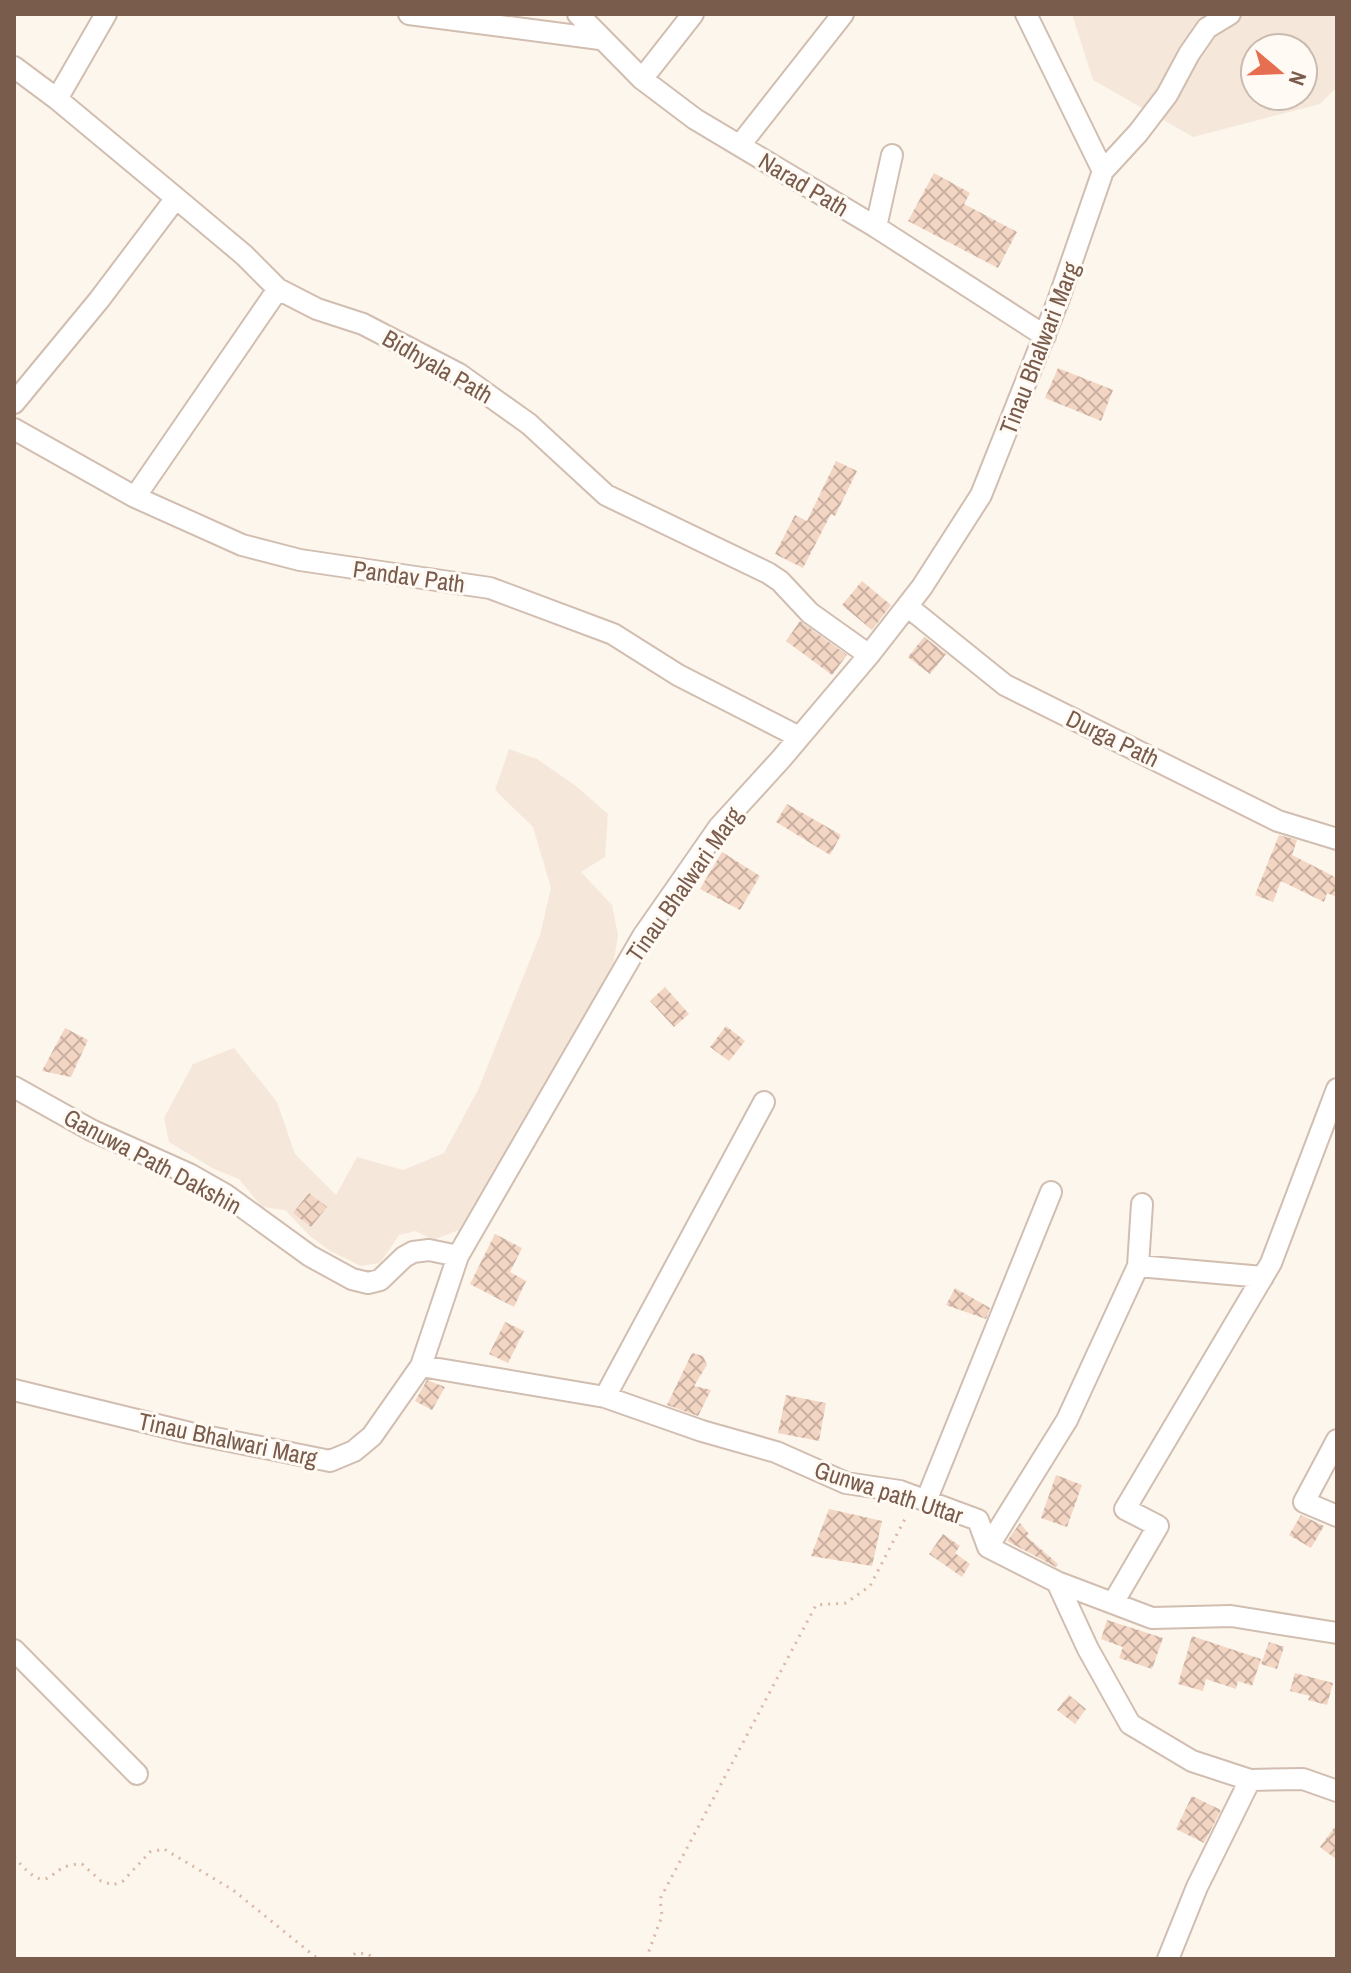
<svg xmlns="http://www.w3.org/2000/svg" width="1351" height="1973" viewBox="0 0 1351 1973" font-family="'Archivo Narrow',sans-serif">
	<defs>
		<pattern id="building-cross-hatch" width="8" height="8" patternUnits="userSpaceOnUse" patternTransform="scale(2)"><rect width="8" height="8" fill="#f3d5c3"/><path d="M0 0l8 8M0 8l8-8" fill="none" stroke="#cab0a1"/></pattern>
	</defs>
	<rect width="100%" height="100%" fill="#fdf6ec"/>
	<path fill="#f5e8da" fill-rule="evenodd" d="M 1072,14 L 1337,14 L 1337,87 L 1320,104 L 1193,137 L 1093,80 ZM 1255,48 L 1303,48 L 1303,96 L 1255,96 Z
		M 509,749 L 537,759 L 576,786 L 608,814 L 605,857 L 581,872 L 612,905 L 618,935 L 613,967 L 592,1015 L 459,1230 L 433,1240 L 416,1231 L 399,1235 L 380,1263 L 361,1266 L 330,1251 L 310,1236 L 285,1210 L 262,1207 L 239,1179 L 214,1169 L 169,1142 L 164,1118 L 193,1064 L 234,1048 L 277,1102 L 295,1154 L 336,1195 L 357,1157 L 403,1170 L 444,1153 L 478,1090 L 540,935 L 551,888 L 533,827 L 495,790 Z"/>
	<path fill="url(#building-cross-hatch)" d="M 934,173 L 970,193 L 964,204 L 1017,232 L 998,268 L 908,221 Z
		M 1058,368 L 1113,390 L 1101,421 L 1045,398 Z
		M 836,461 L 857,471 L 835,516 L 831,514 L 803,568 L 775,554 L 795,515 L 807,521 Z
		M 862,581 L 891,605 L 872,630 L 842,605 Z
		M 800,621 L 847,655 L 832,675 L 786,641 Z
		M 924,637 L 946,654 L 930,674 L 908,657 Z
		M 787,804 L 841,835 L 830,855 L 776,822 Z
		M 1279,835 L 1297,840 L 1292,855 L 1337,878 L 1337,897 L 1327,893 L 1324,902 L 1281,881 L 1273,902 L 1255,895 Z
		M 722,852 L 760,876 L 740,910 L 700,889 Z
		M 665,987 L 689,1014 L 674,1027 L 650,1001 Z
		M 726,1026 L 745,1041 L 729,1061 L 710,1047 Z
		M 65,1028 L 88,1040 L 71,1077 L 42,1071 Z
		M 309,1193 L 327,1207 L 311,1227 L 293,1213 Z
		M 495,1234 L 522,1248 L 510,1272 L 526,1281 L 514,1307 L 470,1284 Z
		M 955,1288 L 990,1308 L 986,1319 L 946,1305 Z
		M 505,1322 L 524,1331 L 508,1363 L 489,1354 Z
		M 692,1353 L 703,1356 L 707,1365 L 694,1386 L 711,1390 L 698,1416 L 667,1405 Z
		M 427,1380 L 445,1387 L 432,1410 L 415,1401 Z
		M 786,1395 L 826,1403 L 819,1441 L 778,1433 Z
		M 1056,1475 L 1082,1485 L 1067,1527 L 1041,1518 Z
		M 829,1509 L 882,1521 L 872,1566 L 811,1556 Z
		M 1301,1515 L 1324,1526 L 1311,1548 L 1289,1535 Z
		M 1020,1523 L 1029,1534 L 1026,1536 L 1058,1564 L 1056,1567 L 1007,1541 Z
		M 943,1534 L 960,1546 L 955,1553 L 970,1564 L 962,1577 L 929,1554 Z
		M 1107,1620 L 1163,1638 L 1152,1669 L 1119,1658 L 1123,1647 L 1101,1639 Z
		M 1192,1636 L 1261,1659 L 1252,1686 L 1238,1681 L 1236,1689 L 1206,1679 L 1203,1691 L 1178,1684 Z
		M 1269,1642 L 1284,1647 L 1277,1669 L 1261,1664 Z
		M 1295,1673 L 1333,1683 L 1327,1705 L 1308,1700 L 1310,1696 L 1290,1691 Z
		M 1069,1695 L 1086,1709 L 1075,1724 L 1057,1710 Z
		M 1192,1796 L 1221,1810 L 1204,1843 L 1176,1829 Z
		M 1337,1824 L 1337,1860 L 1320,1847 Z"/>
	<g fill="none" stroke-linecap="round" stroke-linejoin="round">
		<defs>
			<path id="minor" d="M 409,14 L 600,39
				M 578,14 L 642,79 L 695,119 L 876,227 L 1045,336
				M 14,67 L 57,99 L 176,198 L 244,255 L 278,289 L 317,309 L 363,324 L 459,374 L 529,424 L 606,495 L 768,573 L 780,581 L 810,613 L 869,655
				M 642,79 L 693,14
				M 57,99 L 106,14
				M 740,145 L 843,14
				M 1103,171 L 1138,133 L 1167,95 L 1189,54 L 1207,28 L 1230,14
				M 876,227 L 892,155
				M 14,403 L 99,300 L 176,198
				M 14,429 L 135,497 L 242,545 L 300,560 L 490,588 L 613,634 L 678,675 L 799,737
				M 135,497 L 278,289
				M 907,606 L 1005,685 L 1278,821 L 1337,839
				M 14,1087 L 91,1130 L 189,1174 L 226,1195 L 310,1256 L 352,1279 L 368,1283 L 380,1280 L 404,1257 L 413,1252 L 429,1250 L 458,1256
				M 1138,1266 L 1263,1277
				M 421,1366 L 605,1397 L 702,1431 L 776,1452 L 846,1483 L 900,1491 L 978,1520 L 988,1547 L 1057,1582 L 1088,1649 L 1130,1724 L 1192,1761 L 1250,1780 L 1303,1779 L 1337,1791
				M 14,1390 L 190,1433 L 330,1461 L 354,1451 L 372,1436 L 421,1366 L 458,1256 L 643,936 L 719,827 L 781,759 L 869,655 L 922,587 L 981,495 L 1058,301 L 1103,171 L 1026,14
				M 605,1397 L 764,1102
				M 1337,1440 L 1304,1502 L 1337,1516
				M 926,1501 L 1051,1192
				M 988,1547 L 1067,1420 L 1138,1266 L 1142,1204
				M 1057,1582 L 1152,1618 L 1231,1616 L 1337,1633
				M 1113,1603 L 1158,1526 L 1125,1509 L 1271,1263 L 1337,1089
				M 14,1650 L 137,1774
				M 1168,1959 L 1197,1887 L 1250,1780"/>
		</defs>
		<use href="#minor" stroke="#d1beb0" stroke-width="24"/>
		<path stroke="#d9b8a5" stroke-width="3" stroke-dasharray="2 6" stroke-linecap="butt" d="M 14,1857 C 54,1903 44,1863 82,1864 L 101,1881 L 113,1885 L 123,1881 L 150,1852 L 164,1849 L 233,1890 L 318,1959
			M 347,1959 L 356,1953 L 368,1954 L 375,1959
			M 646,1959 L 662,1916 L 660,1899 L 816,1605 L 846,1603 L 870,1586 L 907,1515"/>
		<use href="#minor" stroke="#fff" stroke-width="20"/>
	</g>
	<g text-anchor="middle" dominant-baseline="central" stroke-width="6" stroke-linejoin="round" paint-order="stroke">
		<g font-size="24" fill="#7a5c4d" stroke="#fffaf3">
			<text transform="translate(804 184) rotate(31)">Narad Path</text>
			<text transform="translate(1039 348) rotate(-69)">Tinau Bhalwari Marg</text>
			<text transform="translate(438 366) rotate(30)">Bidhyala Path</text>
			<text transform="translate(409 576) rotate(8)">Pandav Path</text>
			<text transform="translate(1113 738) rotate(26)">Durga Path</text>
			<text transform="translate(684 884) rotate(-55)">Tinau Bhalwari Marg</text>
			<text transform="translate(153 1161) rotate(28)">Ganuwa Path Dakshin</text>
			<text transform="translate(228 1439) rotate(12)">Tinau Bhalwari Marg</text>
			<text transform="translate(889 1492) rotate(18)">Gunwa path Uttar</text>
		</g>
	</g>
	<rect width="1351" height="1973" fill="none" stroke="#7a5c4d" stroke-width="32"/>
	<g transform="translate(1279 72) rotate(109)"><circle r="38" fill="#fffaf3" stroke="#cabbb1" stroke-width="2"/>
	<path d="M0-6L14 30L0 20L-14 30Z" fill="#e76f51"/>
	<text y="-12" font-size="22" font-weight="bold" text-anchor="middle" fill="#7a5c4d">N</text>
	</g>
</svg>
